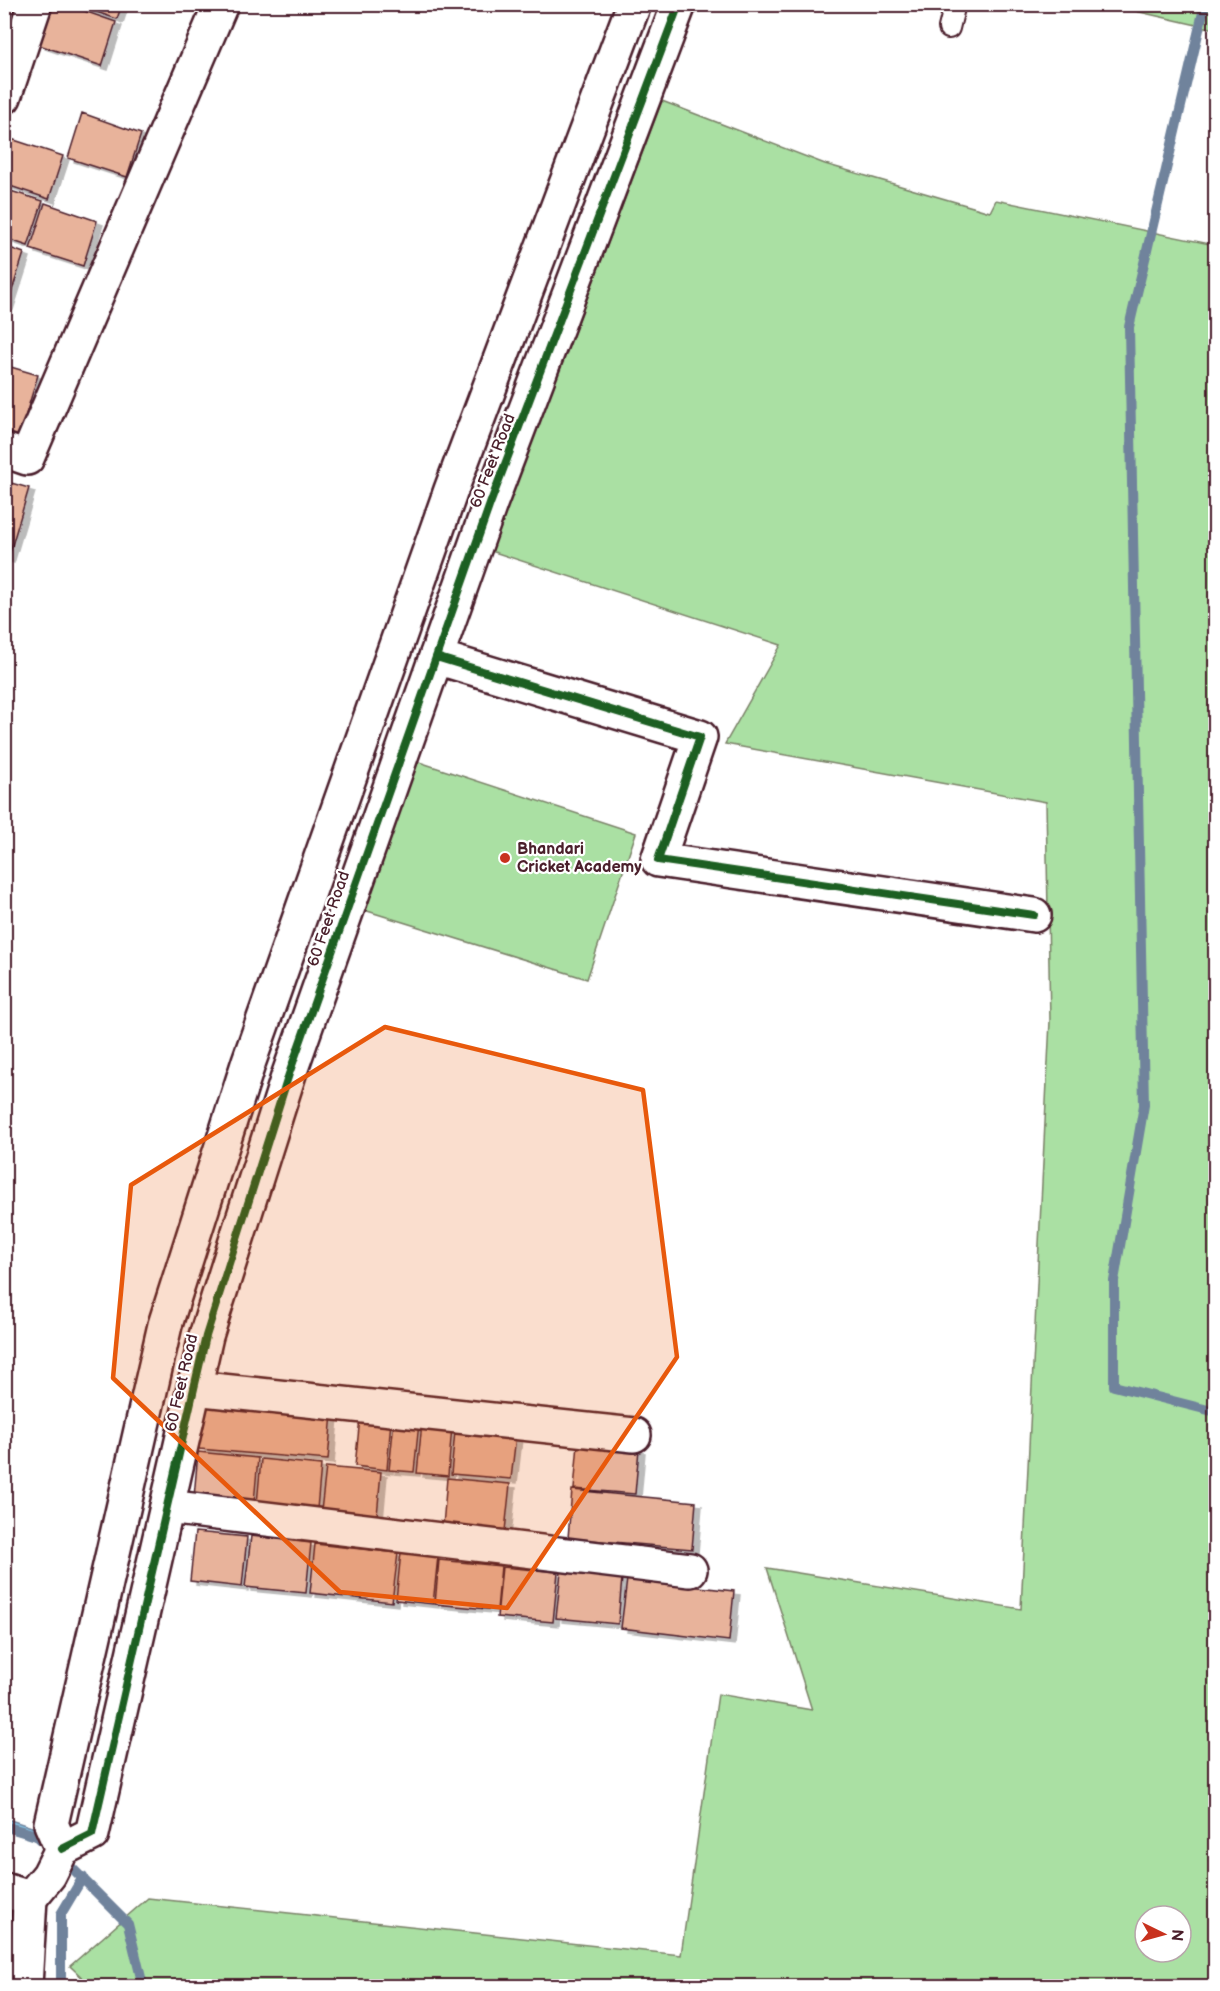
<svg xmlns="http://www.w3.org/2000/svg" width="1220" height="1991" viewBox="0 0 1220 1991" font-family="'Balsamiq Sans',sans-serif">
	<defs>
		<filter id="shadow"><feDropShadow dx="6" dy="4" stdDeviation="0" flood-color="#0004"/></filter>
	</defs>
	<rect width="100%" height="100%" fill="#fff"/>
	<filter id="ink" filterUnits="userSpaceOnUse"><feTurbulence type="fractalNoise" baseFrequency=".0167" numOctaves="2"/><feDisplacementMap in="SourceGraphic" scale="12" xChannelSelector="R" yChannelSelector="G"/><feConvolveMatrix kernelMatrix="1 2 1 2 8 2 1 2 1" color-interpolation-filters="sRGB"/></filter>
	<g filter="url(#ink)">
		<path fill="#aae0a3" stroke="#7a8067" stroke-width="1.5" fill-rule="evenodd" d="M 1109,5 L 1215,5 L 1215,29 L 1201,26 Z
			M 662,101 L 825,164 L 990,212 L 996,200 L 1215,245 L 1215,1986 L 91,1986 L 70,1966 L 148,1898 L 681,1955 L 718,1694 L 812,1710 L 767,1568 L 1021,1609 L 1050,1021 L 1046,802 L 725,744 L 781,645 L 491,551 ZM 1145,1916 L 1181,1916 L 1181,1952 L 1145,1952 Z
			M 416,761 L 636,833 L 587,979 L 364,910 Z"/>
		<path fill="#87c6e8" stroke="#6f839c" stroke-width="1.5" d="M 4,1818 L 38,1829 L 35,1840 L 5,1831 Z"/>
		<g fill="none" stroke-linecap="round" stroke-linejoin="round">
			<path stroke="#6f839c" stroke-width="10" d="M 1205,4 L 1129,327 L 1144,1105 L 1114,1281 L 1114,1386 L 1216,1412
				M 4,1826 L 36,1835 L 49,1847
				M 1216,1839 L 1213,1860 L 1216,1861
				M 61,1857 L 128,1924 L 143,1986
				M 61,1986 L 61,1914 L 83,1877"/>
		</g>
		<path fill="#e8b39b" stroke="#4a1f2b" stroke-width="1.5" filter="url(#shadow)" d="M 4,4 L 12,4 L 6,26 L 4,25 Z
			M 52,4 L 64,4 L 116,22 L 102,66 L 39,45 Z
			M 73,4 L 122,4 L 117,19 Z
			M 82,113 L 141,134 L 127,177 L 68,158 Z
			M 8,138 L 63,156 L 49,199 L 4,184 L 4,150 Z
			M 4,189 L 43,201 L 28,246 L 4,238 Z
			M 45,203 L 97,221 L 83,266 L 30,249 Z
			M 4,246 L 24,253 L 7,306 L 4,306 Z
			M 4,365 L 38,375 L 19,437 L 4,433 Z
			M 4,481 L 29,488 L 8,559 L 4,558 Z
			M 203,1401 L 332,1413 L 328,1460 L 199,1449 Z
			M 360,1418 L 391,1420 L 387,1470 L 355,1466 Z
			M 394,1421 L 419,1423 L 414,1472 L 389,1470 Z
			M 422,1423 L 452,1426 L 448,1476 L 417,1473 Z
			M 455,1431 L 516,1436 L 511,1479 L 451,1474 Z
			M 578,1444 L 639,1449 L 635,1494 L 574,1489 Z
			M 198,1452 L 258,1458 L 254,1503 L 194,1497 Z
			M 261,1459 L 321,1465 L 317,1509 L 257,1504 Z
			M 326,1467 L 381,1472 L 377,1516 L 321,1511 Z
			M 447,1478 L 510,1484 L 505,1531 L 443,1526 Z
			M 572,1490 L 696,1502 L 692,1549 L 568,1538 Z
			M 195,1532 L 247,1537 L 242,1587 L 190,1581 Z
			M 251,1536 L 311,1543 L 306,1593 L 245,1587 Z
			M 315,1544 L 398,1553 L 392,1602 L 310,1593 Z
			M 401,1552 L 438,1556 L 433,1604 L 396,1600 Z
			M 439,1560 L 501,1566 L 497,1610 L 435,1604 Z
			M 502,1567 L 558,1572 L 553,1622 L 497,1617 Z
			M 561,1572 L 622,1578 L 618,1624 L 556,1618 Z
			M 627,1579 L 734,1591 L 729,1641 L 621,1628 Z"/>
		<g fill="none" stroke-linecap="round" stroke-linejoin="round">
			<defs>
				<path id="lane" d="M 949,28 L 955,4"/>
				<path id="street" d="M 4,97 L 35,4
					M 4,450 L 27,458 L 221,4
					M 436,657 L 700,737 L 658,860 L 1034,915
					M 194,1388 L 634,1435
					M 167,1507 L 690,1570
					M 30,1898 L 49,1875 L 62,1849"/>
				<path id="secondary" d="M 634,4 L 451,490 L 249,1061 L 165,1325 L 51,1824 L 62,1849 L 92,1834 L 206,1336 L 289,1074 L 490,504 L 679,4
					M 4,1890 L 30,1898 L 25,1986"/>
			</defs>
			<use href="#lane" stroke="#4a1f2b" stroke-width="24"/>
			<use href="#street" stroke="#4a1f2b" stroke-width="38"/>
			<use href="#secondary" stroke="#4a1f2b" stroke-width="38"/>
			<use href="#lane" stroke="#fff" stroke-width="20"/>
			<use href="#street" stroke="#fff" stroke-width="33"/>
			<use href="#secondary" stroke="#fff" stroke-width="33"/>
			<defs>
				<path id="cycleway" d="M 436,657 L 700,737 L 658,860 L 1034,915
					M 62,1849 L 92,1834 L 206,1336 L 289,1074 L 490,504 L 679,4"/>
			</defs>
			<use href="#cycleway" stroke="#fff" stroke-width="11"/>
			<use href="#cycleway" stroke="#1b5e20" stroke-width="8"/>
		</g>
	</g>
	<path fill="#e8590c" fill-opacity="0.2" stroke="#e8590c" stroke-width="4.5" stroke-linejoin="round" d="M 385,1027 L 643,1090 L 677,1357 L 507,1608 L 340,1592 L 113,1378 L 131,1185 Z"/>
	<circle fill="#c8321e" stroke="#fff" stroke-width="2" cx="505" cy="858" r="6"/>
	<g text-anchor="middle" dominant-baseline="central" stroke-width="4.5" stroke-linejoin="round" paint-order="stroke">
		<g font-size="16" fill="#4a1f2b" stroke="#fff">
			<text transform="translate(493 461) rotate(-69)">60 Feet Road</text>
			<text transform="translate(329 919) rotate(-71)">60 Feet Road</text>
			<text transform="translate(182 1383) rotate(-77)">60 Feet Road</text>
		</g>
		<g font-size="16" font-weight="bold" fill="#4a1f2b" stroke="#fff" text-anchor="start">
			<text x="517" y="849">Bhandari<tspan x="517" dy="18">Cricket Academy</tspan></text>
		</g>
	</g>
	<rect width="1220" height="1991" fill="none" stroke="#fff" stroke-width="24"/>
	<rect x="12" y="12" width="1196" height="1967" fill="none" stroke="#4a1f2b" stroke-width="2" filter="url(#ink)"/>
	<g transform="translate(1163 1934) rotate(95)"><circle r="28" fill="#ffffff" stroke="#b7a5aa" stroke-width="1.5"/>
	<path d="M0-4.5L10 22L0 15L-10 22Z" fill="#c8321e"/>
	<text y="-9" font-size="16" font-weight="bold" text-anchor="middle" fill="#4a1f2b">N</text>
	</g>
</svg>
